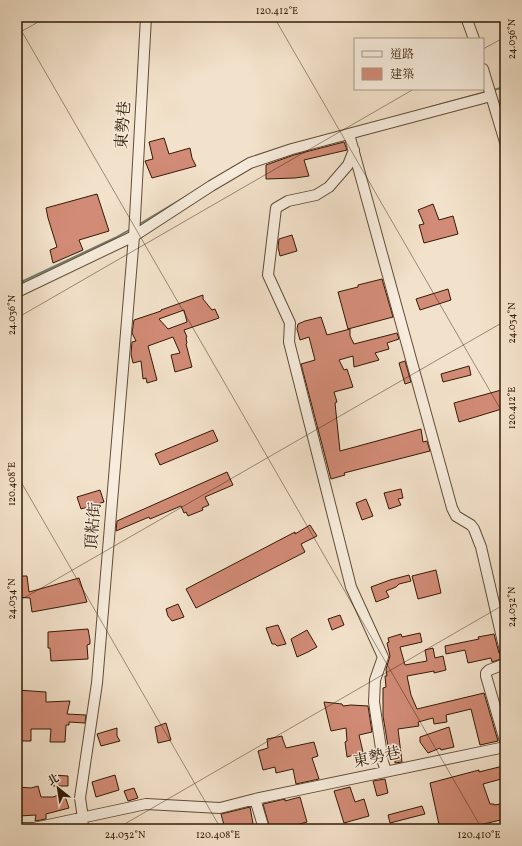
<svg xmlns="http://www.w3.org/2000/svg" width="522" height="846" viewBox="0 0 522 846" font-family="Vollkorn,'Noto Serif TC',serif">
	<rect width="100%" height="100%" fill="#f3e2cb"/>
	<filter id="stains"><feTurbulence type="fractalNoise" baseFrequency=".005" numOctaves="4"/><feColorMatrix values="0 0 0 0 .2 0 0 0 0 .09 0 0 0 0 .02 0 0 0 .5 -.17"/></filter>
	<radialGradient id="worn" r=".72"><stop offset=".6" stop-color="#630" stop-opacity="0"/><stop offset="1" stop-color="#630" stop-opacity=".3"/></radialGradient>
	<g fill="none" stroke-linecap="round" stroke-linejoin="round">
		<path stroke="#717c70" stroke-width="2" d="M 493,90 L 505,87
			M 431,107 L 486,92
			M 138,225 L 190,194
			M 17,284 L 115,238 L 131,229"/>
	</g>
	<path fill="#d28b76" stroke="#331a04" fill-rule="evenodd" d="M 164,138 L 169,154 L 190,148 L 192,158 L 196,166 L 152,178 L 145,161 L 153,159 L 149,142 Z
		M 344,142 L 347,150 L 304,160 L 309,176 L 295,178 L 266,179 L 266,165 L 294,155 Z
		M 97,194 L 109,231 L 79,240 L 83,250 L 53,263 L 50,250 L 57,247 L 48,218 L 46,208 Z
		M 433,204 L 439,220 L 453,216 L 458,234 L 424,243 L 419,225 L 424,224 L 418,210 Z
		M 292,235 L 297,251 L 280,256 L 278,247 L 279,239 Z
		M 382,279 L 393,317 L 348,329 L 338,292 L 358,287 L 358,285 Z
		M 448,289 L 451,300 L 420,310 L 416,299 Z
		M 203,295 L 203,299 L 212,310 L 215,309 L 219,318 L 184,330 L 187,337 L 186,338 L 187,343 L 186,344 L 192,367 L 175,372 L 171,355 L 180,353 L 173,337 L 148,346 L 157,380 L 147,383 L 146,378 L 143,379 L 141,361 L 133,363 L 131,354 L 132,342 L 136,341 L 132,333 L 134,320 L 161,311 L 161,310 ZM 184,310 L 187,322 L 168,329 L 159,319 Z
		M 321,317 L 327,335 L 350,329 L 350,336 L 354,344 L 397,333 L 399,339 L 387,343 L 389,349 L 375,353 L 379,360 L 354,367 L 353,356 L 339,360 L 344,370 L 347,369 L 353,387 L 334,392 L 337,402 L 335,403 L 340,451 L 421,429 L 423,442 L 427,441 L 430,451 L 344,473 L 345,475 L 331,479 L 301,364 L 315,360 L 309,337 L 300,340 L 297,329 L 298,324 L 305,321 Z
		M 405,361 L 411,382 L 405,384 L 399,363 Z
		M 469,366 L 471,375 L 443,382 L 441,374 Z
		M 505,389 L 505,408 L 459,422 L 454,403 Z
		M 213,430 L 218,441 L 160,465 L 155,454 Z
		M 227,472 L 233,485 L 205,497 L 209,505 L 202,508 L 203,510 L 188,516 L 186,512 L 184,513 L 181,506 L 150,519 L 149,517 L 116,531 L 117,521 Z
		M 401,489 L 403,498 L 398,499 L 401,505 L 389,509 L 384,493 Z
		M 100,490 L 104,502 L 81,509 L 77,497 Z
		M 366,499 L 373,516 L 362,520 L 356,503 Z
		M 310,525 L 317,536 L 301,544 L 305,552 L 196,608 L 186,589 L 295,532 L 295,534 Z
		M 436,570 L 441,593 L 418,599 L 412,576 Z
		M 409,575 L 411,581 L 399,584 L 396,587 L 386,591 L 389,597 L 376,602 L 371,587 L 390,580 Z
		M 17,576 L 27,576 L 29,592 L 79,578 L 87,602 L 32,612 L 30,598 L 17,597 Z
		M 178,604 L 184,617 L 172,621 L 168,616 L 166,609 Z
		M 340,615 L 344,625 L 332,630 L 328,619 Z
		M 278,625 L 286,644 L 277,646 L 275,644 L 272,644 L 266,628 Z
		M 88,629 L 90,640 L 90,644 L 87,645 L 88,659 L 51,661 L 50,648 L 48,648 L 48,632 Z
		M 307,630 L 317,647 L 308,652 L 297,657 L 291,639 Z
		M 420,633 L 422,642 L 400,647 L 405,665 L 427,661 L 425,650 L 433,648 L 435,658 L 443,656 L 446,670 L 434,673 L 434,671 L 407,676 L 411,695 L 417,709 L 484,693 L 498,741 L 480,745 L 471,709 L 446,715 L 447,722 L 434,724 L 433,718 L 418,722 L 419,726 L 398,729 L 402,762 L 395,763 L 395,757 L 390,758 L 383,716 L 383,688 L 386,687 L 385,676 L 387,676 L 386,669 L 390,656 L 387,643 L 389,642 L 388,638 L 401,634 L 402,637 Z
		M 494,634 L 499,653 L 504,658 L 492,662 L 491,658 L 468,663 L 465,650 L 446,654 L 445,646 L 479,639 L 478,637 Z
		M 17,690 L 46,692 L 46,702 L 70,701 L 67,714 L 86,715 L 85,723 L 69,722 L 69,725 L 66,725 L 65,742 L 50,742 L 51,729 L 31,729 L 31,741 L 17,741 Z
		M 324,702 L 342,704 L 343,706 L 351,705 L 368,706 L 372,732 L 359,735 L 363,752 L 347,757 L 345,742 L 347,741 L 346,728 L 331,731 Z
		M 166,723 L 171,740 L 158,743 L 155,727 Z
		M 449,727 L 454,747 L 441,750 L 440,748 L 428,753 L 420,742 L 420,737 Z
		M 117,728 L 117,736 L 120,741 L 101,746 L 97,734 Z
		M 282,736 L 283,740 L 286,748 L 314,742 L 318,756 L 312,758 L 319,779 L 296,784 L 293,769 L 276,773 L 275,767 L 263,770 L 258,751 L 268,748 L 267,739 Z
		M 503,766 L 505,778 L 483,784 L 490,804 L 494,804 L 494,805 L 501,804 L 505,819 L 462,829 L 440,829 L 430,783 L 479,770 L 479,772 Z
		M 53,775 L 68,776 L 68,786 L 53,786 Z
		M 115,775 L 119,790 L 96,797 L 92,782 Z
		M 385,779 L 388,793 L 377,796 L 373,781 Z
		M 38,786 L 41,797 L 53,797 L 64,793 L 69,808 L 46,814 L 46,819 L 35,821 L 36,815 L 19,816 L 18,787 L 31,788 Z
		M 350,787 L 355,802 L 364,799 L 369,816 L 344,823 L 334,791 Z
		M 134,788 L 138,798 L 128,801 L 124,791 Z
		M 300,797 L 307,822 L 282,829 L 270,829 L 263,804 L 285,799 L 285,801 Z
		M 422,806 L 425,814 L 390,823 L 388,815 Z
		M 250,807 L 254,829 L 225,829 L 221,814 Z"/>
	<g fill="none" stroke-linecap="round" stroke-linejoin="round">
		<defs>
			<path id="minor" d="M 466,17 L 474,39
				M 483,69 L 505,142
				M 349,134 L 452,508 L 456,516 L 471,525 L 474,529 L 481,547 L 505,651
				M 354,150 L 348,165 L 329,187 L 316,195 L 288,201 L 276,208 L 268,275 L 290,323 L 289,342 L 351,587 L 383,657 L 375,680 L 374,702 L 383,762 L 386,771
				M 17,292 L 134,236 L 211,186 L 250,163 L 292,149 L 491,96
				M 505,664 L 489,670 L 486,673 L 486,676 L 505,741
				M 255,799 L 264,829
				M 17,828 L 34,828 L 146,804 L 220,808 L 255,799 L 505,747
				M 82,829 L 83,818 L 80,798 L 97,683 L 134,236 L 146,17"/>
		</defs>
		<use href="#minor" stroke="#634c36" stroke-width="12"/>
		<use href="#minor" stroke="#f7ecdd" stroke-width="10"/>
	</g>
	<path fill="none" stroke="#331a04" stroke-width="1" stroke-opacity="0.45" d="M 274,17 L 505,417M 17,23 L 482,829M 17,34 L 47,17M 483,49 L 505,37M 17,318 L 414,89M 17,475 L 221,829M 17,602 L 505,321M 116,829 L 505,604"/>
	<g text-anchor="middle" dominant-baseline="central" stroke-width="3" stroke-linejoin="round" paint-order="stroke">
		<g font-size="16" fill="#331a04" stroke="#f7ecdd">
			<text transform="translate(124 125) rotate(-86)">東勢巷</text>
			<text transform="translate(94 526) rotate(-85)">頂粘街</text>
			<text transform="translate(377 758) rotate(-12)">東勢巷</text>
		</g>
	</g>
	<rect width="522" height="846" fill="none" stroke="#f3e2cb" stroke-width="44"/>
	<rect x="354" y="38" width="130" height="52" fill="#f7ecdd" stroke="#a99886"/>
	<rect x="362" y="51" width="20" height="6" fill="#f7ecdd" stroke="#a99886"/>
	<text x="390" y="58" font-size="12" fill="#331a04">道路</text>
	<rect x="362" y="68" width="20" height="12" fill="#d28b76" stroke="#a99886"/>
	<text x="390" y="78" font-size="12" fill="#331a04">建築</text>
	<g transform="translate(58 788) rotate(330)" stroke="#f7ecdd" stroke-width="3" paint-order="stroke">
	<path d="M0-3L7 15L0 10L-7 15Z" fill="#331a04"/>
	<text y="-6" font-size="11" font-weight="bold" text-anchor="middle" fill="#331a04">北</text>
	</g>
	<rect x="22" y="22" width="478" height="802" fill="none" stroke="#331a04" stroke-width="1.5"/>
	<g font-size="10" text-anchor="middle" fill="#331a04">
		<text x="277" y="14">120.412°E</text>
		<text transform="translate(511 39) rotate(-90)" y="4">24.036°N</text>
		<text transform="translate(11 315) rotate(-90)" y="4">24.036°N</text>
		<text transform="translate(511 323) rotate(-90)" y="4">24.034°N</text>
		<text transform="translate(511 408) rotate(-90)" y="4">120.412°E</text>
		<text transform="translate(11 484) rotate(-90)" y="4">120.408°E</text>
		<text transform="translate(11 599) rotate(-90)" y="4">24.034°N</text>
		<text transform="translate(511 607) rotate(-90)" y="4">24.032°N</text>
		<text x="125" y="838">24.032°N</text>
		<text x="218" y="838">120.408°E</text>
		<text x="479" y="838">120.410°E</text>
	</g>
	<rect width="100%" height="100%" filter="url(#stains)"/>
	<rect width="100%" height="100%" fill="url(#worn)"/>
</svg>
